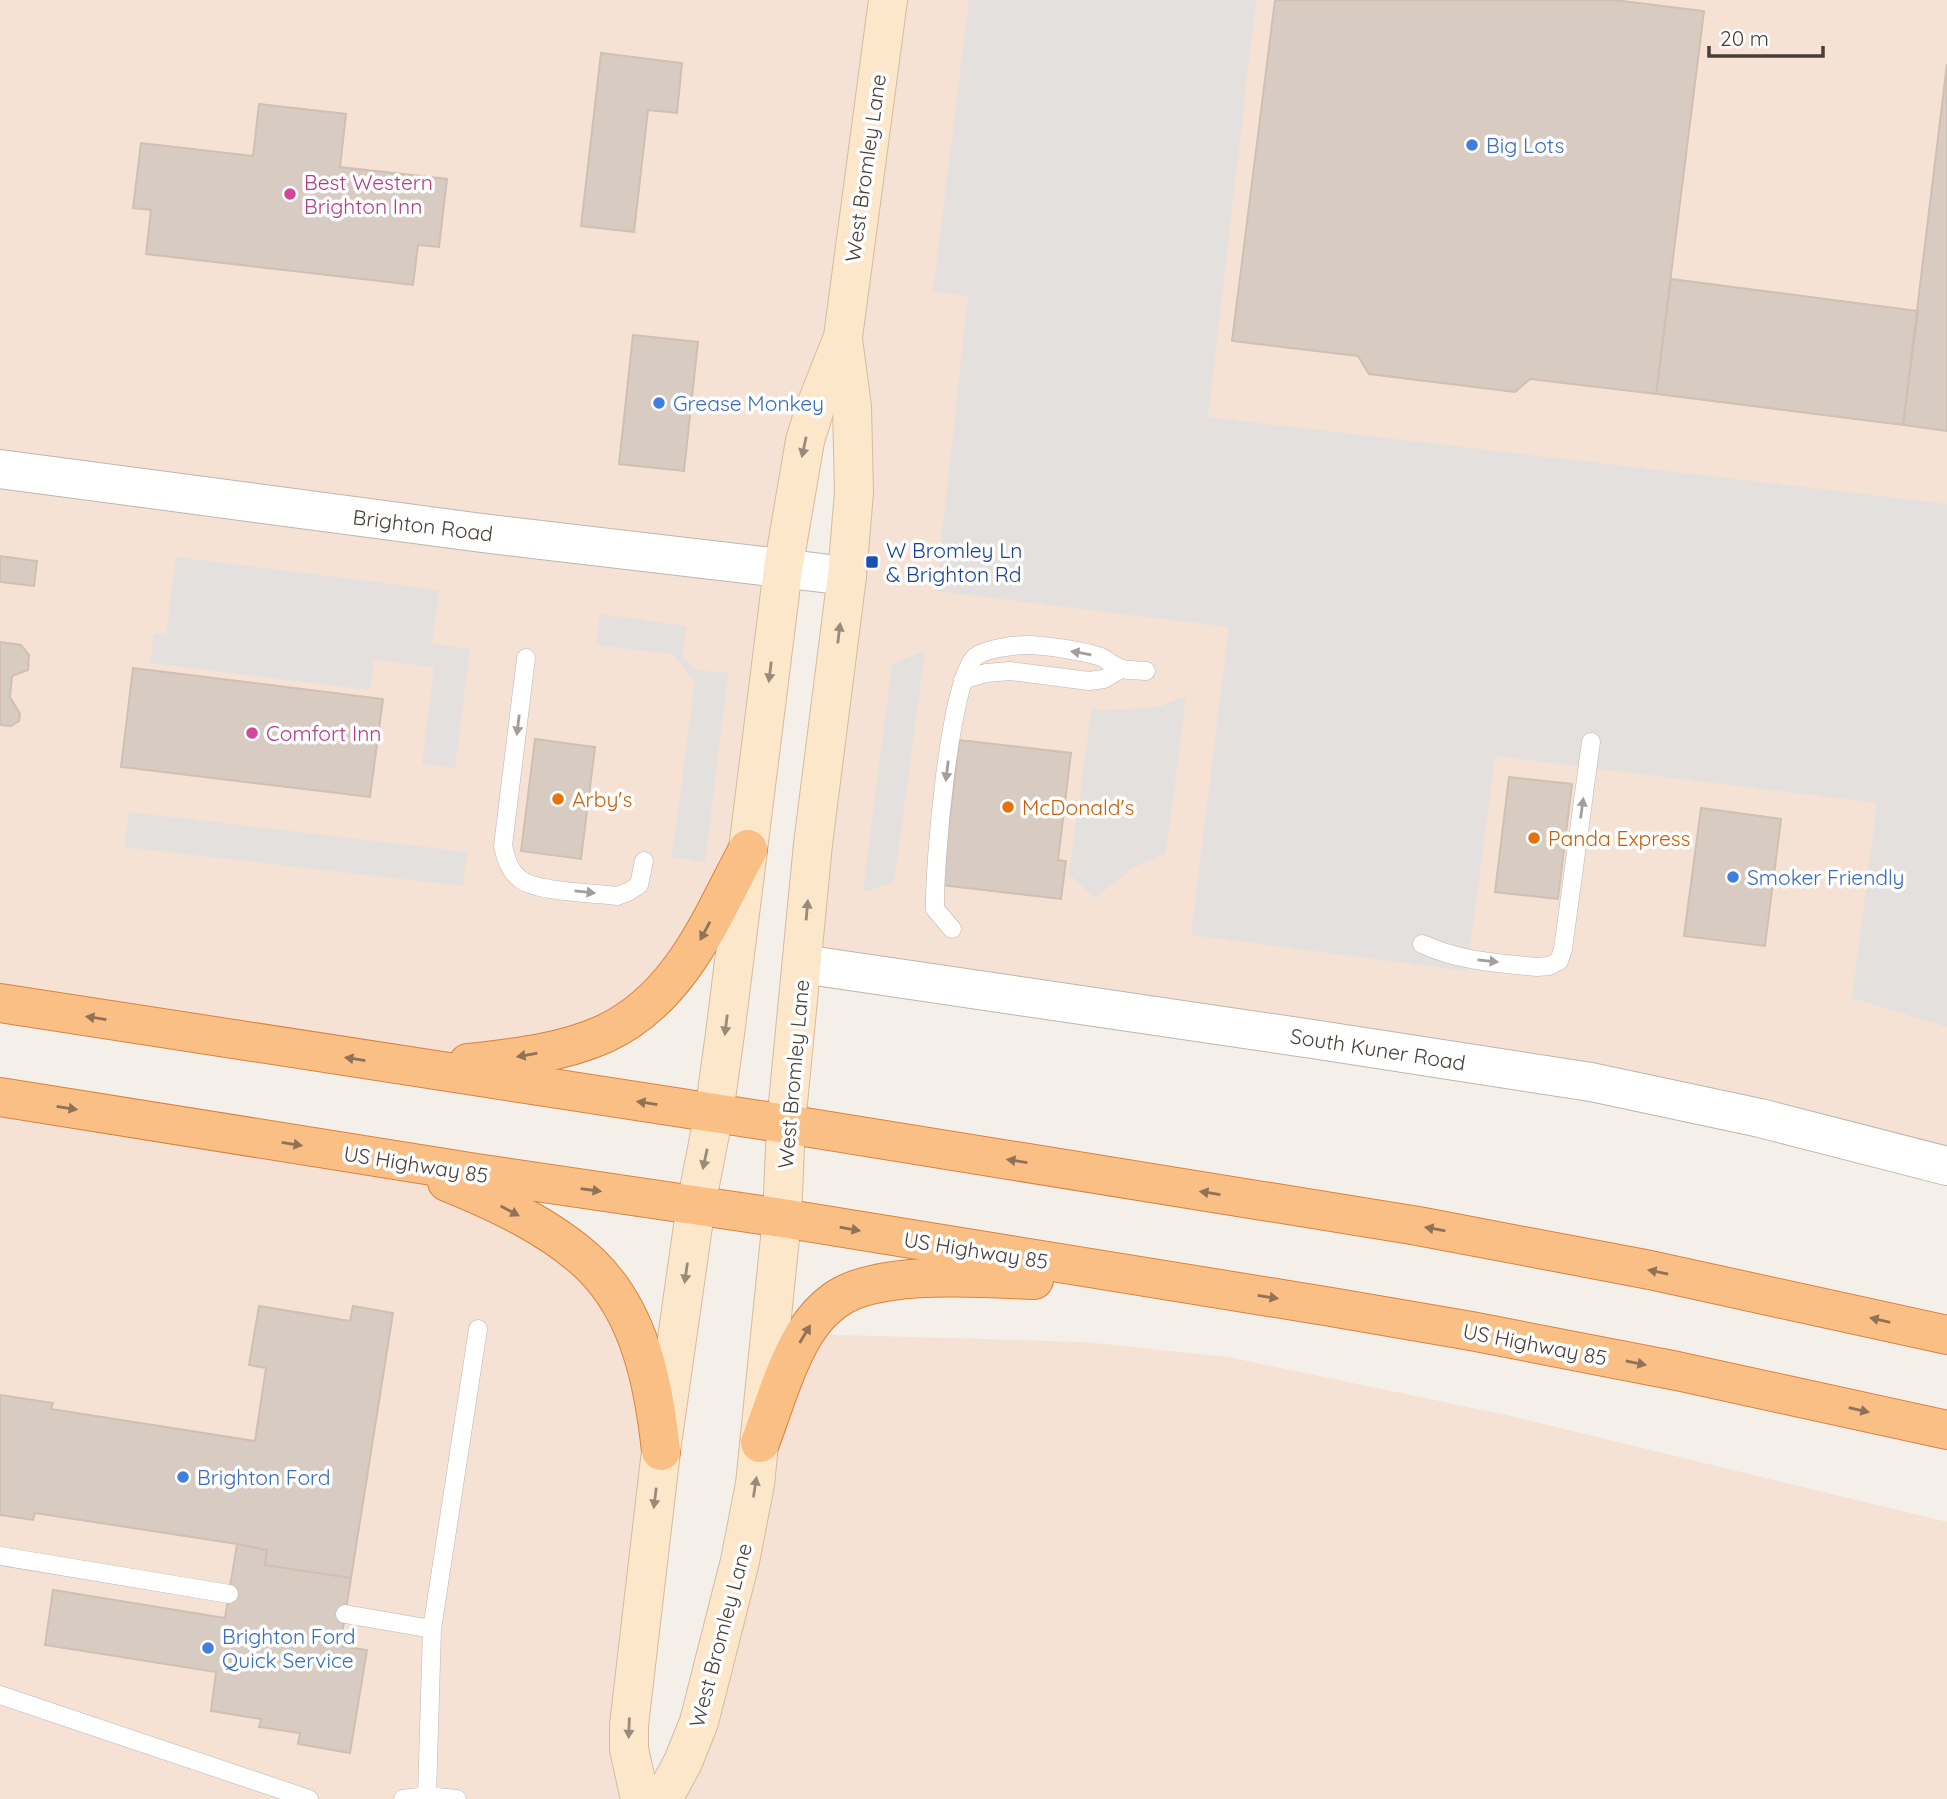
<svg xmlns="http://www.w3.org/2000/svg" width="1947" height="1799" viewBox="0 0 1947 1799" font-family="Quicksand,sans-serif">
	<rect width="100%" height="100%" fill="#f4efe9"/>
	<path fill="#f5e2d5" d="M 0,0 L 1947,0 L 1947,1166 L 1829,1134 L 802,964 L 847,576 L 843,339 L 748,849 L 662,993 L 481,1062 L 0,1003 Z
		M 0,1097 L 379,1158 L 546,1232 L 645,1362 L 640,1799 L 0,1799 Z
		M 805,1334 L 1085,1342 L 1228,1357 L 1506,1415 L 1947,1522 L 1947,1799 L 663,1799 Z"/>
	<path fill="#e3e0de" d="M 969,0 L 1256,0 L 1208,417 L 1947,504 L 1947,1027 L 1852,998 L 1877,803 L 1495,756 L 1467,971 L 1191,935 L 1229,627 L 936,591 L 968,296 L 933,292 Z
		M 176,557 L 439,590 L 432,644 L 470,649 L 455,768 L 422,764 L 434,667 L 374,660 L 370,690 L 150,663 L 154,634 L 166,635 Z
		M 600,614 L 686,626 L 682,656 L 695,670 L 728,673 L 705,862 L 672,857 L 695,681 L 672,654 L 596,645 Z
		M 925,651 L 894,882 L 863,892 L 892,664 Z
		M 1186,696 L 1166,853 L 1134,867 L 1095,898 L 1069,874 L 1092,706 L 1099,711 L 1158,707 Z
		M 129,812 L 467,852 L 463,886 L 125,847 Z"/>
	<path fill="#d8cbc2" stroke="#d0bfb2" stroke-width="2" d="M 1275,0 L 1614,0 L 1704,11 L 1656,394 L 1530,379 L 1515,392 L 1369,374 L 1358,356 L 1232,341 Z
		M 601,53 L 682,63 L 677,113 L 648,110 L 634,232 L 581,226 Z
		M 1947,64 L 1947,431 L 1903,425 Z
		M 259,104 L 346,114 L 340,167 L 447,179 L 439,247 L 418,245 L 413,285 L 146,254 L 151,210 L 133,208 L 141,143 L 253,156 Z
		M 1671,279 L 1918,311 L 1903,425 L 1656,394 Z
		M 633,335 L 698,342 L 684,471 L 619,464 Z
		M 0,556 L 37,561 L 34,586 L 0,582 Z
		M 0,642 L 21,645 L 29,655 L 28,670 L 12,676 L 10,697 L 20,714 L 19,721 L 11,726 L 0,725 Z
		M 133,668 L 383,699 L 370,797 L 121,767 Z
		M 535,739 L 595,747 L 581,859 L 521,851 Z
		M 959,740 L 1071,753 L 1058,860 L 1066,861 L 1061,899 L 942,885 Z
		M 1509,777 L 1572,784 L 1558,899 L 1495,892 Z
		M 1701,808 L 1781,819 L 1765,946 L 1684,936 Z
		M 259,1306 L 350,1321 L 353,1306 L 393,1313 L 351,1578 L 265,1565 L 267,1550 L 237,1544 L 35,1513 L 33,1520 L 0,1515 L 0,1395 L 53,1403 L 51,1409 L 255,1441 L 266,1368 L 249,1365 Z
		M 237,1544 L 267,1550 L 265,1565 L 351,1578 L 340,1646 L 367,1650 L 350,1753 L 298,1744 L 300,1733 L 259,1727 L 261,1719 L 211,1711 L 216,1672 L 45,1645 L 53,1590 L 225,1618 Z"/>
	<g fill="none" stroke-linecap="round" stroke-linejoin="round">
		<defs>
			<path id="service" d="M 526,658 L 503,846 C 506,858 509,871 520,879 C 536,892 594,893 617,896 L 628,892 L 639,885 L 644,861
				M 963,680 L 986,673 L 1010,671 L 1089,681 L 1104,679 L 1121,669
				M 952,929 L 935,909 C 934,867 949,683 975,657 C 984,649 1014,645 1027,645 C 1044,645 1084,651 1101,657 C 1107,660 1113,665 1119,668 C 1127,671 1138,670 1146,671
				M 1422,944 C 1459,961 1497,963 1537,967 L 1549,966 L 1559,961 L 1563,949 L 1591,742
				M 0,1556 L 229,1594
				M 345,1614 L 432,1629
				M 0,1695 L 309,1799
				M 427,1796 L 432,1629 L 478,1329
				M 403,1799 L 427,1796 L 457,1799"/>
			<path id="tertiary" d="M 0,469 L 482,533 L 847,576
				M 802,964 L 1319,1040 L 1591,1082 L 1760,1118 L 1947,1166"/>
			<path id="secondary" d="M 640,1799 L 629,1749 L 629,1725 L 661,1451 L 696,1205 L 714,1113 L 725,1034 L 783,569 L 805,441 L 815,408 L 843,337 L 888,0
				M 663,1799 L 683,1762 L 699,1722 L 740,1561 L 755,1484 L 782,1218 L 786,1124 L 813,844 L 847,576 L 854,492 L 852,407 L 843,339"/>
			<path id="trunk" d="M 0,1003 L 786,1124 L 1418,1226 L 1650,1270 L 1947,1335
				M 468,1063 C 513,1058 562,1053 604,1034 C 680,999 711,919 748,849
				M 0,1097 L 476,1173 L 782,1218 L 1331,1307 L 1471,1331 L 1677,1371 L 1947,1430
				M 447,1182 C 496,1202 551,1227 590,1264 C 640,1312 654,1385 661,1451
				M 760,1443 C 774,1406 785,1366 805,1333 C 812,1322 823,1309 834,1301 C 876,1269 982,1278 1034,1280"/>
		</defs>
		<use href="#service" stroke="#bfb5ac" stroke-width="19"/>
		<use href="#tertiary" stroke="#bfb5ac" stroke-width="40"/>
		<use href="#secondary" stroke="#d5bb9d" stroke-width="40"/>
		<use href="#trunk" stroke="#d9833f" stroke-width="40"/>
		<use href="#service" stroke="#fff" stroke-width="18"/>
		<use href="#tertiary" stroke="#fff" stroke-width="38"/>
		<use href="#secondary" stroke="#fde7ca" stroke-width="38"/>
		<use href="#trunk" stroke="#fabf85" stroke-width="38"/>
	</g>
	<defs><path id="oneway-solid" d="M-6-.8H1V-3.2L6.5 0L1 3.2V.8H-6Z" transform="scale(1.75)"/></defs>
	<g fill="#998a7a">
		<use href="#oneway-solid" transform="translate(804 447) rotate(102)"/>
		<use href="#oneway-solid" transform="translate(839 633) rotate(-83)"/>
		<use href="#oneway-solid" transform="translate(770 672) rotate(97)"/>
		<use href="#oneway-solid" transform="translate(807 910) rotate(-85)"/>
		<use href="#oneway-solid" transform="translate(726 1025) rotate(97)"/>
		<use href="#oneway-solid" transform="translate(705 1159) rotate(102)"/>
		<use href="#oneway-solid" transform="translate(686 1273) rotate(98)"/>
		<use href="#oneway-solid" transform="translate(755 1487) rotate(-81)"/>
		<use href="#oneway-solid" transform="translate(655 1498) rotate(97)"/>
		<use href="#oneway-solid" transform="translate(629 1728) rotate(92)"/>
	</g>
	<g fill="#a39e9c">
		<use href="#oneway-solid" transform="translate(1081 653) rotate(-170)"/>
		<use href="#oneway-solid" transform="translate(518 725) rotate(97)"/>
		<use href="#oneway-solid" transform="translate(947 771) rotate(97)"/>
		<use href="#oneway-solid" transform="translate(1582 808) rotate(-82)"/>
		<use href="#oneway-solid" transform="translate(585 892) rotate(6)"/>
		<use href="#oneway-solid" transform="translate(1488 961) rotate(6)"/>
	</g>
	<g fill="#8f7257">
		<use href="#oneway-solid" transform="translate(705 931) rotate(118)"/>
		<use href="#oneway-solid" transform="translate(96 1018) rotate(-171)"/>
		<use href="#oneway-solid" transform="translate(527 1055) rotate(170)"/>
		<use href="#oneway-solid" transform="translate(355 1059) rotate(-171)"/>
		<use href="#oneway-solid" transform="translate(647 1103) rotate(-171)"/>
		<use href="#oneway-solid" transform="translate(67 1108) rotate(9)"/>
		<use href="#oneway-solid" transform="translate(292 1144) rotate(9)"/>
		<use href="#oneway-solid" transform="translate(1017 1161) rotate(-171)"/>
		<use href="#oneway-solid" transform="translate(591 1190) rotate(8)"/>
		<use href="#oneway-solid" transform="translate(1210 1193) rotate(-171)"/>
		<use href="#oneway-solid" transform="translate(510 1211) rotate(28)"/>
		<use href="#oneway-solid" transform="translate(850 1229) rotate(10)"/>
		<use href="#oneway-solid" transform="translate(1435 1229) rotate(-170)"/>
		<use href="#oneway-solid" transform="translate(1658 1272) rotate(-168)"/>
		<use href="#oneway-solid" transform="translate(1268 1297) rotate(9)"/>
		<use href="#oneway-solid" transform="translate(1880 1320) rotate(-167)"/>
		<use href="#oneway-solid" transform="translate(805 1334) rotate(-59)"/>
		<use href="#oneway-solid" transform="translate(1636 1363) rotate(11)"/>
		<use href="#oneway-solid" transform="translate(1859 1410) rotate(13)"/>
	</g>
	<g fill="#3f7fe0" stroke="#fff" stroke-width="2.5">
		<circle cx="1472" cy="145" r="7"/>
		<circle cx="659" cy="403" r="7"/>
		<circle cx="1733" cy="877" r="7"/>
		<circle cx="183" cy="1477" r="7"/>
		<circle cx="208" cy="1648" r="7"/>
	</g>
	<g fill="#d1479c" stroke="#fff" stroke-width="2.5">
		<circle cx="290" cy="194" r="7"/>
		<circle cx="252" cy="733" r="7"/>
	</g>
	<rect fill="#1a4fb4" stroke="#fff" stroke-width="2.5" x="865" y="555" width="14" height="14" rx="3.5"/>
	<g fill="#e8710a" stroke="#fff" stroke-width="2.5">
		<circle cx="558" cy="799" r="7"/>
		<circle cx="1008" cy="807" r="7"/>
		<circle cx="1534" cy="838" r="7"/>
	</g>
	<g text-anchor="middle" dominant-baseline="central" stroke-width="7" stroke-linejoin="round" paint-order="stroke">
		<g font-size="21" fill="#366cbe" stroke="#fff" text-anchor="start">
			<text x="1486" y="145">Big Lots</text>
			<text x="673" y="403">Grease Monkey</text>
			<text x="1747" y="877">Smoker Friendly</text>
			<text x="197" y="1477">Brighton Ford</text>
			<text x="222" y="1636">Brighton Ford<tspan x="222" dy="24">Quick Service</tspan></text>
		</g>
		<g font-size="21" fill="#473e38" stroke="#fff">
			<text transform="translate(865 168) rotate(-82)">West Bromley Lane</text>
			<text transform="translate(423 525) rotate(7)">Brighton Road</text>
			<text transform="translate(1378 1049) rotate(9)">South Kuner Road</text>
			<text transform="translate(793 1074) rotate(-85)">West Bromley Lane</text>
			<text transform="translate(416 1164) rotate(9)">US Highway 85</text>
			<text transform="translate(976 1250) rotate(9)">US Highway 85</text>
			<text transform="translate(1535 1344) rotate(11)">US Highway 85</text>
			<text transform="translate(720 1635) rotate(-75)">West Bromley Lane</text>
		</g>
		<g font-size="21" fill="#b23c85" stroke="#fff" text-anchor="start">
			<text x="304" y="182">Best Western<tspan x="304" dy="24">Brighton Inn</tspan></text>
			<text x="266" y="733">Comfort Inn</text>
		</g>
		<g font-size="21" fill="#164399" stroke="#fff" text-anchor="start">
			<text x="886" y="550">W Bromley Ln<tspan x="886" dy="24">&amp; Brighton Rd</tspan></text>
		</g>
		<g font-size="21" fill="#c56008" stroke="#fff" text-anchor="start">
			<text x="572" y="799">Arby's</text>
			<text x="1022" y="807">McDonald's</text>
			<text x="1548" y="838">Panda Express</text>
		</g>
	</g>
	<path d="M1709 46v10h114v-10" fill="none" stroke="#473e38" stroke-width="3.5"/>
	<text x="1720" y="46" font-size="21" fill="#473e38" stroke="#ffffff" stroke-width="5" paint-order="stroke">20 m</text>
</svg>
